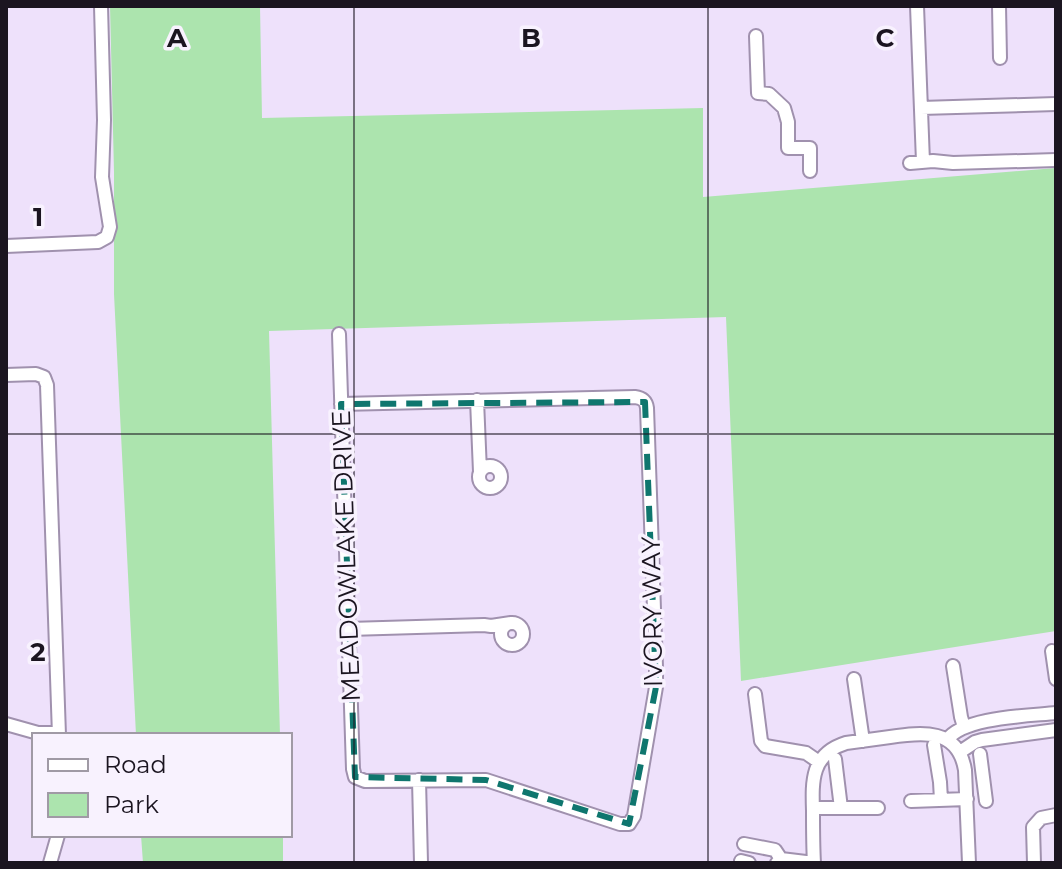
<svg xmlns="http://www.w3.org/2000/svg" width="1062" height="869" viewBox="0 0 1062 869" font-family="Montserrat,sans-serif">
	<rect width="100%" height="100%" fill="#eee1fb"/>
	<path fill="#ace4ae" d="M 110,6 L 260,6 L 262,118 L 703,108 L 703,197 L 1056,168 L 1056,631 L 741,681 L 726,317 L 269,331 L 280,735 L 136,735 L 114,294 L 114,172 Z
		M 141,835 L 283,835 L 283,863 L 143,863 Z"/>
	<g fill="none" stroke-linecap="round" stroke-linejoin="round">
		<defs>
			<path id="minor" d="M 917,6 L 923,162
				M 999,6 L 1000,58
				M 756,36 L 758,93 L 769,94 L 784,108 L 788,122 L 788,148 L 810,148 L 810,171
				M 921,108 L 1056,104
				M 910,163 L 933,161 L 953,163 L 1056,160
				M 6,246 L 98,242 L 107,237 L 110,227 L 102,177 L 104,120 L 101,6
				M 339,334 L 353,769 L 355,777 L 365,781 L 486,780 L 620,824 L 629,824 L 634,816 L 656,687 L 656,667 L 647,408 C 646,401 643,398 635,397 L 341,404
				M 6,375 L 36,374 L 44,377 L 47,385 L 59,735
				M 477,400 L 480,472
				M479 477a11 11 0 1 1 22 0a11 11 0 1 1-22 0Z
				M501 634a11 11 0 1 1 22 0a11 11 0 1 1-22 0Z
				M 349,629 L 484,625 L 491,626 L 511,623
				M 1052,651 L 1056,679
				M 953,666 L 961,717 L 964,727
				M 854,679 L 863,741
				M 755,694 L 761,741 L 765,746 L 806,753 L 819,762
				M 6,724 L 38,733 L 59,733
				M 947,740 C 963,717 1028,716 1056,713
				M 934,745 L 940,782 L 941,800
				M 960,752 L 975,742 L 982,740 L 1056,730
				M 980,754 L 986,801
				M 835,759 L 841,808
				M 419,780 L 421,863
				M 911,801 L 967,799
				M 813,808 L 878,808
				M 744,844 L 775,850 L 781,859 L 777,863
				M 781,859 L 814,863
				M 741,861 L 749,863
				M 50,863 L 58,835
				M 814,863 C 813,846 813,829 813,811 C 812,781 811,754 846,743 C 860,741 875,739 890,737 C 922,732 958,728 965,770 L 969,863
				M 1034,863 L 1033,827 L 1041,818 L 1056,815"/>
		</defs>
		<use href="#minor" stroke="#a091ae" stroke-width="16"/>
		<use href="#minor" stroke="#fff" stroke-width="12"/>
	</g>
	<path fill="none" stroke="#0f766e" stroke-width="6" stroke-dasharray="16 10" stroke-linejoin="round" d="M 645,402 L 656,687 L 629,824 L 486,780 L 355,777 L 341,404 Z"/>
	<path fill="none" stroke="#1b1520" stroke-width="2" stroke-opacity="0.55" d="M 354,6 L 354,863M 708,6 L 708,863M 6,434 L 1056,434"/>
	<g text-anchor="middle" dominant-baseline="central" stroke-width="7" stroke-linejoin="round" paint-order="stroke">
		<g font-size="26" fill="#1b1520" stroke="#f8f2fe">
			<text transform="translate(346 556) rotate(-92)">MEADOWLAKE DRIVE</text>
			<text transform="translate(652 612) rotate(-91)">IVORY WAY</text>
		</g>
	</g>
	<g font-size="26" text-anchor="middle" font-weight="bold" fill="#1b1520" stroke="#f8f2fe" stroke-width="7" stroke-linejoin="round" paint-order="stroke">
		<text x="177" y="47">A</text>
		<text x="531" y="47">B</text>
		<text x="885" y="47">C</text>
		<text x="38" y="226">1</text>
		<text x="38" y="661">2</text>
	</g>
	<rect width="1062" height="869" fill="none" stroke="#1b1520" stroke-width="16"/>
	<rect x="32" y="733" width="260" height="104" fill="#f8f2fe" stroke="#a09aa5" stroke-width="2"/>
	<rect x="48" y="759" width="40" height="12" fill="#ffffff" stroke="#a09aa5" stroke-width="2"/>
	<text x="104" y="773" font-size="24" fill="#1b1520">Road</text>
	<rect x="48" y="793" width="40" height="24" fill="#ace4ae" stroke="#a09aa5" stroke-width="2"/>
	<text x="104" y="813" font-size="24" fill="#1b1520">Park</text>
</svg>
